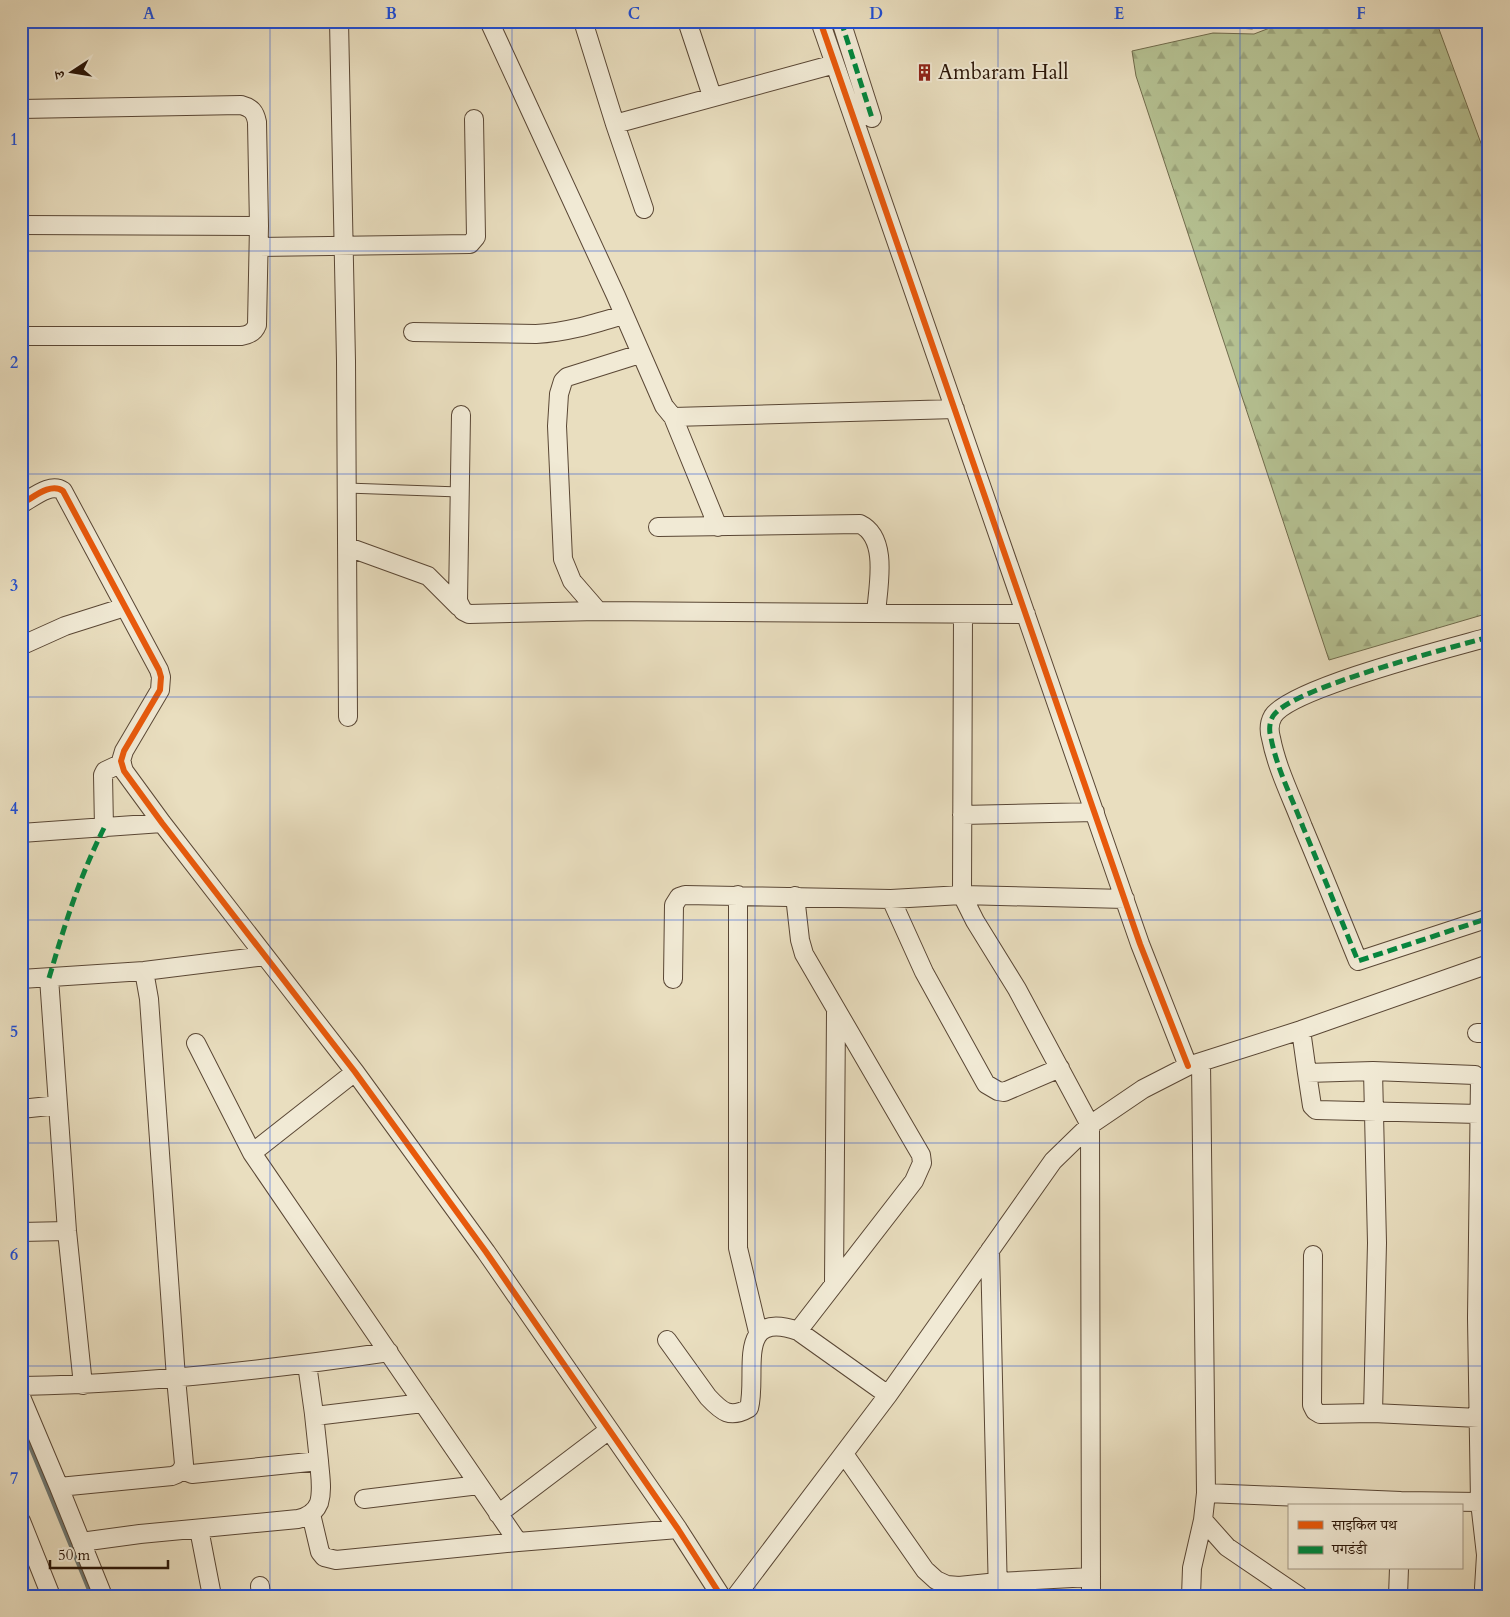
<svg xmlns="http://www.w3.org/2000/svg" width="1510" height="1617" viewBox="0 0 1510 1617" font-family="Cardo,'Noto Serif Devanagari',serif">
	<defs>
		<pattern id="forest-firs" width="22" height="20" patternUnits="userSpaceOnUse" patternTransform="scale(1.25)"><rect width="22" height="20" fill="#b5c192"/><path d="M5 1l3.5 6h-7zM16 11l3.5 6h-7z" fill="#9ca57c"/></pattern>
	</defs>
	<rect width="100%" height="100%" fill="#e9debf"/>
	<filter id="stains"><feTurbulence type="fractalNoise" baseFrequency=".004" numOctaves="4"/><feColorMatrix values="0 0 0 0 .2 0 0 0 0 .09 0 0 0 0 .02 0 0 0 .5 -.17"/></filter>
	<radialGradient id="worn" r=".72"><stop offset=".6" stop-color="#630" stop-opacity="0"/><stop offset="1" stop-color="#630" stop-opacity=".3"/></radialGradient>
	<path fill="#b5c192" stroke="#706b4c" d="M 1181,21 L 1274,21 L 1252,29 L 1187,24 Z"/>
	<path fill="url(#forest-firs)" stroke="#706b4c" d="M 1288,21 L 1436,21 L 1489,165 L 1489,613 L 1329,660 L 1136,76 L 1132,51 L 1213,33 L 1254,34 Z"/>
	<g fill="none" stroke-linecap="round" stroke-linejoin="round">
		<path stroke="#6e7873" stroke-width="5" d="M 21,1423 L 92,1596"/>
		<defs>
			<path id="service" d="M 347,488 L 459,492"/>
			<path id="minor" d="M 339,21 L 346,361 L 348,717
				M 489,21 L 616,296 L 664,406 L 673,417 L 955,409
				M 583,21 L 615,124 L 644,209
				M 687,21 L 712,96
				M 820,21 L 1140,944 L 1188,1066
				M 841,21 L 872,118
				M 21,109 L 241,105 C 252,108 255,112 257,122 L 259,226 L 257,325 C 254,333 248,335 241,336 L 21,336
				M 615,124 L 835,64
				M 21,225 L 259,226
				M 259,247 L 470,244 L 476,237 L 474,119
				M 413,332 L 536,334 C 568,332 593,324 623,315
				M 461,415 L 458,601 L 463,611 L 469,614 L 598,611 L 1026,614
				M 673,417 L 718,527
				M 21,504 C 33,498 50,482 63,491 L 159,670 L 161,677 L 160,690 L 124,751 L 121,761 L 124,771 L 162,823 L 355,1072 L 486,1252 L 678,1529 L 721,1596
				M 658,527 L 860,524 C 889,538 878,587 876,613
				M 348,547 L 428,576 L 459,607
				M 598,611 L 572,581 L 563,559 L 557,426 L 559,394 L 563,381 L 567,377 L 640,354
				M 963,614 L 962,895 L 975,921 L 1017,989 L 1090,1125 L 1091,1596
				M 1489,637 C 1450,648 1291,688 1273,716 C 1269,723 1269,731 1271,738 C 1277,769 1292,798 1303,827 C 1322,872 1340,917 1358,961 L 1489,918
				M 25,644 L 65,626 L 125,607
				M 962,815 L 1095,812
				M 104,828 L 103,775 L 105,771 L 122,763
				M 21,833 L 162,823
				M 738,895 L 738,1248 L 758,1332
				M 795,896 L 800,940 L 804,954 L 921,1155 L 922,1163 L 914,1181 L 798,1331
				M 891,899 L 924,972 L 986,1084 L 998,1091 L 1004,1092 L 1060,1068
				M 49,978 L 67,1231 L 83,1385
				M 21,979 L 144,971 L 265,956
				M 673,979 L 674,905 L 679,897 L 685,895 L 891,899 L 962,895 L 1125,899
				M 1301,1030 L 1307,1073 L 1373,1071 L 1475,1075 L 1480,1079 L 1477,1318 L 1480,1502 L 1486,1555 L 1484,1588 L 1489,1596
				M 1477,1033 L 1489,1033
				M 196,1043 L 252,1153 L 518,1542
				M 1307,1073 L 1312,1106 L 1316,1110 L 1479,1114
				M 21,1109 L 58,1105
				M 252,1153 L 355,1072
				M 21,1232 L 67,1231
				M 990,1250 L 998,1596
				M 1313,1255 L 1312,1405 L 1315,1411 L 1320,1414 L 1373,1413 L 1479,1418
				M 834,1284 L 836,1012
				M 667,1340 L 708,1397 C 722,1412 730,1419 749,1408 C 758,1374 734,1309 798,1331 L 888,1395
				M 21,1386 C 145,1384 267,1370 389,1352
				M 21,1397 L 59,1487 L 103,1596
				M 1373,1413 L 1377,1243 L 1373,1071
				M 315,1416 L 423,1403
				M 844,1454 L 925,1570 L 936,1580 L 947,1585 L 959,1586 L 998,1582 L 1091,1577
				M 182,1470 L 192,1474 L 319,1461
				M 59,1487 L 172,1476 C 179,1474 182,1471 184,1464 L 176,1378 L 149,999 L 144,971
				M 1206,1493 L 1401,1501 L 1480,1502
				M 364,1499 L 479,1485
				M 311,1514 L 320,1552 L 324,1557 L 336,1560 L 518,1542 L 678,1529
				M 498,1514 L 609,1430
				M 1203,1520 L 1227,1547 L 1299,1596
				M 21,1521 L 51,1596
				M 199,1529 L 212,1596
				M 81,1542 L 140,1534 L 298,1519 C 307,1517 315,1513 319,1503 C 323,1490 320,1475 319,1461 C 316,1428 312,1396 307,1364
				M 260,1586 L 261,1596
				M 736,1596 L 888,1395 L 1053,1161 L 1090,1125 L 1143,1089 L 1188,1066 L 1301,1030 L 1489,964
				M 1191,1596 L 1192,1568 L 1203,1520 L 1206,1493 L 1201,1062
				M 1398,1596 L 1399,1568"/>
		</defs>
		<use href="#service" stroke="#5a4735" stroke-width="11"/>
		<use href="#minor" stroke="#5a4735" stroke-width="20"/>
		<use href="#service" stroke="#f1ead5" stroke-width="9"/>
		<use href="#minor" stroke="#f1ead5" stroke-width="18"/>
		<path stroke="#00873e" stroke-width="5" stroke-dasharray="10 5" stroke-linecap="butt" d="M 841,21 L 872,118
			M 1489,637 C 1450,648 1291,688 1273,716 C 1269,723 1269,731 1271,738 C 1277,769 1292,798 1303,827 C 1322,872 1340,917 1358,961 L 1489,918
			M 49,978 C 65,924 79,878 104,828"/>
		<defs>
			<path id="cycleway" d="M 820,21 L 1140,944 L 1188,1066
				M 21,504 C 33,498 50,482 63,491 L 159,670 L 161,677 L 160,690 L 124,751 L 121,761 L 124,771 L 162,823 L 355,1072 L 486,1252 L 678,1529 L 721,1596"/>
		</defs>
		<use href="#cycleway" stroke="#f1ead5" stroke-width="9"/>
		<use href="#cycleway" stroke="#e8590c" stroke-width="6"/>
	</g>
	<path fill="none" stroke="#1d4ed8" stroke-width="1" stroke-opacity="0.55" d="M 270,21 L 270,1596M 512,21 L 512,1596M 755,21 L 755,1596M 998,21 L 998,1596M 1240,21 L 1240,1596M 21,251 L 1489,251M 21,474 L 1489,474M 21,697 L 1489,697M 21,920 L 1489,920M 21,1143 L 1489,1143M 21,1366 L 1489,1366"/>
	<defs>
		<symbol id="building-bare" viewBox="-9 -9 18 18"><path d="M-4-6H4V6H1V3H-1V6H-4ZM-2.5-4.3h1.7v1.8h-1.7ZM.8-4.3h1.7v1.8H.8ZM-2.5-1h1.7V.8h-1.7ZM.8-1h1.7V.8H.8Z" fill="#8f2418" stroke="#f1ead5" stroke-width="2.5" paint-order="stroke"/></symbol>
	</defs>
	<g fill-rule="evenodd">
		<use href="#building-bare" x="912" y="60" width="25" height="25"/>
	</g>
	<g text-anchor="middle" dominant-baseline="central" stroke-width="4" stroke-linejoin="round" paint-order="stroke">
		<g font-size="21" fill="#2a1507" stroke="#f1ead5" text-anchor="start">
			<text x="938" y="72">Ambaram Hall</text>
		</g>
	</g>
	<rect width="1510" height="1617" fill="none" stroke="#e9debf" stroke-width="55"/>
	<rect x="1288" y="1504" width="175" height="65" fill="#f1ead5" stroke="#a19583"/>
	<rect x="1298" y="1521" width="25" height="8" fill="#e8590c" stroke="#a19583"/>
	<text x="1332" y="1530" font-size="15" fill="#2a1507">साइकिल पथ</text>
	<rect x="1298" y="1546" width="25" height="8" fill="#00873e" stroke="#a19583"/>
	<text x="1332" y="1554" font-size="15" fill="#2a1507">पगडंडी</text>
	<g transform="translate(72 72) rotate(258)" stroke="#f1ead5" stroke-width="4" paint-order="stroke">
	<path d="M0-4L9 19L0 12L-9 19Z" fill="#2a1507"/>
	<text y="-8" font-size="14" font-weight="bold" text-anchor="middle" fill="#2a1507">उ</text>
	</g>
	<path d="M50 1560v8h118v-8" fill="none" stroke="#2a1507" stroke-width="2.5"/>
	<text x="58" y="1560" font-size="15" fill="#2a1507" stroke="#f1ead5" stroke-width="4" paint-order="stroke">50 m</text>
	<rect x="28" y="28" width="1454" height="1562" fill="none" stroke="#1d4ed8" stroke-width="2"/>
	<g font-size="16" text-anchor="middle" font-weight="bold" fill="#1d4ed8">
		<text x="149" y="19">A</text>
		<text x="391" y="19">B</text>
		<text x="634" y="19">C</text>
		<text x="876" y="19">D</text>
		<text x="1119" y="19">E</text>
		<text x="1361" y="19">F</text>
		<text x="14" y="145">1</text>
		<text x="14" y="368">2</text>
		<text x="14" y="591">3</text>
		<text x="14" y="814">4</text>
		<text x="14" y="1037">5</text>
		<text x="14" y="1260">6</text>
		<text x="14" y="1484">7</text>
	</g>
	<rect width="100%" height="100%" filter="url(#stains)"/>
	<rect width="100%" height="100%" fill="url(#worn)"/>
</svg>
